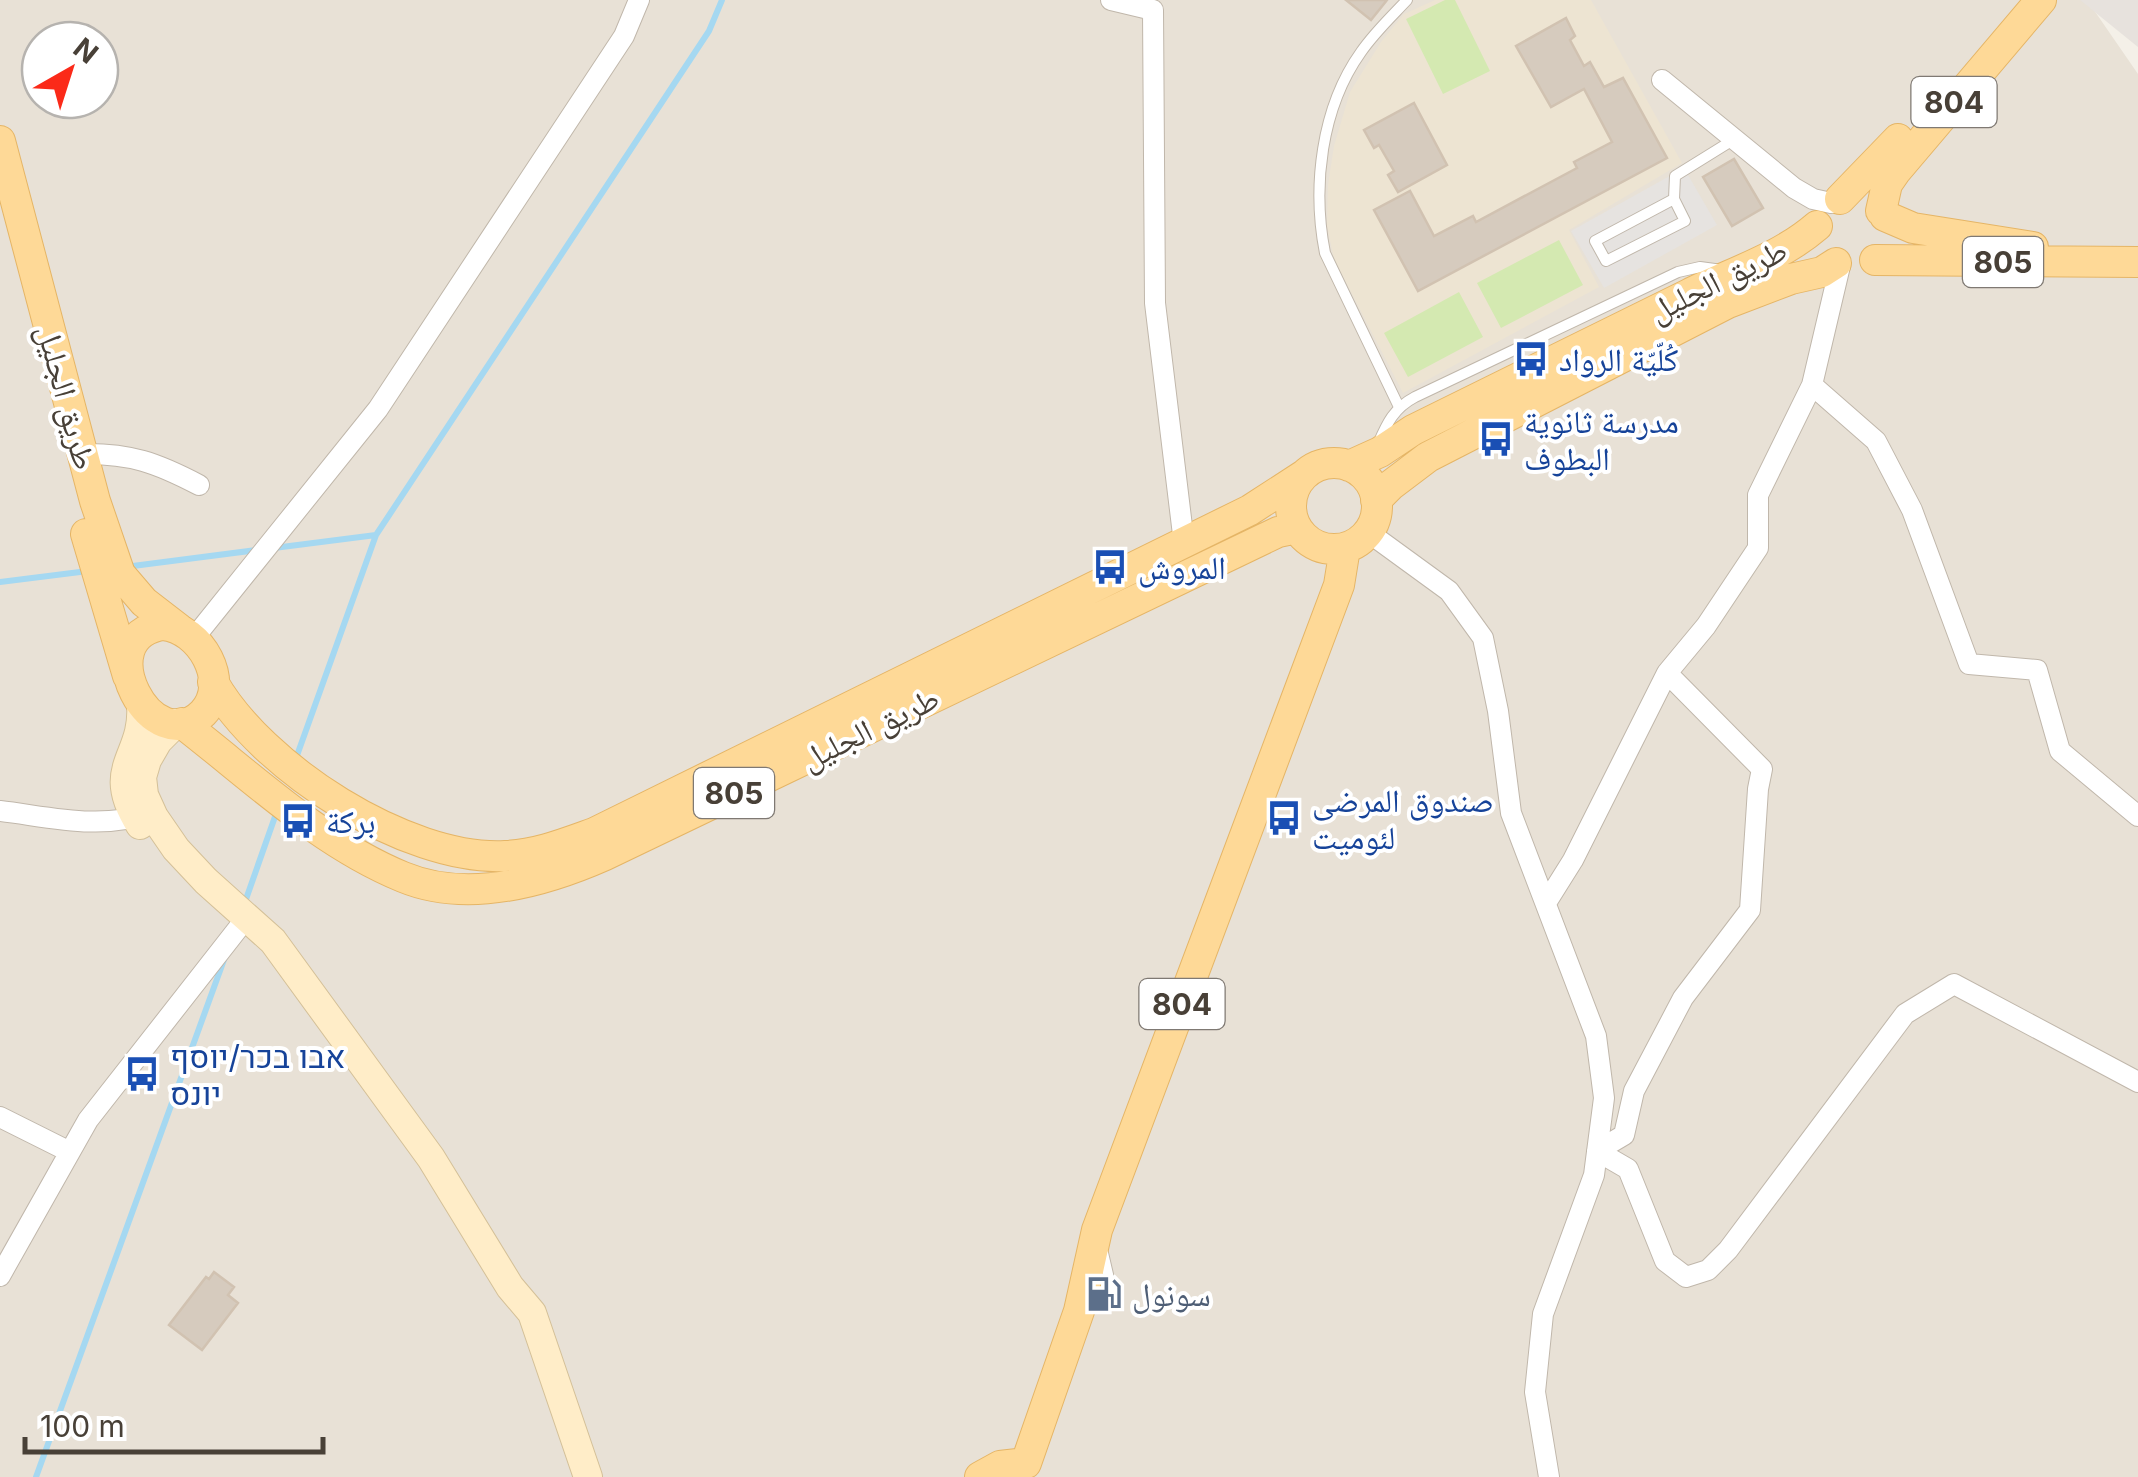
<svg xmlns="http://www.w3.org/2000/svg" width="2138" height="1477" viewBox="0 0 2138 1477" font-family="Inter,'Noto Naskh Arabic',Heebo,sans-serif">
	<rect width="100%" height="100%" fill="#f4f0e8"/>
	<path fill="#e8e1d6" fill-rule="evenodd" d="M 0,0 L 2087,0 L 2138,74 L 2138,1477 L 0,1477 ZM 40,40 L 100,40 L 100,100 L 40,100 Z"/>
	<path fill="#e7e2dd" d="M 2080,0 L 2138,0 L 2138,47 Z"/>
	<path fill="#ede4d2" d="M 1435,0 L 1591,0 L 1682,163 L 1569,230 L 1599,287 L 1403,393 L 1334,259 L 1327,226 L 1328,185 L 1334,146 L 1350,92 L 1381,42 L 1404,14 Z"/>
	<path fill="#d4e9b1" d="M 1445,0 L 1455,0 L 1490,71 L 1443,94 L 1406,19 Z
		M 1559,240 L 1583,285 L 1501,328 L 1477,283 Z
		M 1459,292 L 1483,337 L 1408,377 L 1384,333 Z"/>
	<path fill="#e6e3e0" d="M 1684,168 L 1717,225 L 1604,288 L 1571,231 Z"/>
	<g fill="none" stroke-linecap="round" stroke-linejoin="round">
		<path stroke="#a5d8f1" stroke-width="6" d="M 274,548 L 376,535
			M 125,567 L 257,550
			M 0,582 L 88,571
			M 295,761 L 376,535 L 709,31 L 722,0
			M 245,902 L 277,811
			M 36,1477 L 225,957"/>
	</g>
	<path fill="#d6cbbe" stroke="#d1c2b1" stroke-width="2.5" d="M 1346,0 L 1387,0 L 1371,20 Z
		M 1566,18 L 1575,36 L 1570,40 L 1584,66 L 1590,62 L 1604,87 L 1623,78 L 1667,158 L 1418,291 L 1374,210 L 1410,191 L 1434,236 L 1473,216 L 1476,222 L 1577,168 L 1574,162 L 1612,142 L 1584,89 L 1551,107 L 1516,46 Z
		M 1414,103 L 1447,165 L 1398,192 L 1388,175 L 1394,171 L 1379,145 L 1374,148 L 1364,130 Z
		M 1734,159 L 1763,208 L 1732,226 L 1703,177 Z
		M 214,1272 L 234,1287 L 228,1295 L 238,1303 L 202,1350 L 169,1325 L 206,1277 L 209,1279 Z"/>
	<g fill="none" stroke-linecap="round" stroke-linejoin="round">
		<defs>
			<path id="lane" d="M 1674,199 L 1685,221 L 1606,261 L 1595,241 L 1674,199 L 1675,176 L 1733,140
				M 1399,407 L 1325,253 C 1312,187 1321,108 1361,52 C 1374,33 1391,17 1407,0
				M 1378,444 C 1387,423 1394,408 1415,397 L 1678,272 L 1700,267 L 1722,270
				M 1085,1309 L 1114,1300 L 1103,1253"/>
			<path id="street" d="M 1111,0 L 1153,10 L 1155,303 L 1184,543
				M 1662,80 L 1794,188 L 1813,199 L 1831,203
				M 1840,266 L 1812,385 L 1876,441 L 1912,510 L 1969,664 L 2037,670 L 2060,751 L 2138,816
				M 1812,385 L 1758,495 L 1758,548 L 1706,626 L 1667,673 L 1762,769 L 1758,789 L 1750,910 L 1683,998 L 1634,1091 L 1624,1135 L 1597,1151 L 1628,1169 L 1665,1261 L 1686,1277 L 1708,1270 L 1728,1250 L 1905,1014 L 1954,984 L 2138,1082
				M 82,454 C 130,453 157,463 199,485
				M 1368,532 L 1449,591 L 1483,638 L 1498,711 L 1511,813 L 1596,1036 L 1604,1098 L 1594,1175 L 1543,1314 L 1535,1392 L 1549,1477
				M 194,638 L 378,409 L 624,36 L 639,0
				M 0,811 C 45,816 103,831 146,813
				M 1546,903 L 1573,860 L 1667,673
				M 0,1117 L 70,1152
				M 0,1276 L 88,1120 L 247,917"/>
			<path id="secondary" d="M 176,723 L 158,741 L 147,760 L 142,777 L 144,795 L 154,817 L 176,849 L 206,881 L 273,941 L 431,1158 L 510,1287 L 532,1313 L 588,1477
				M 140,825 C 103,766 145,758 141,705"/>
			<path id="primary" d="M 0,141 L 95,501 L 120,574 L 144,602 L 179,629
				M 1840,199 L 1898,139
				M 1881,211 L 1887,184 L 1896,171 L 2041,0
				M 1885,216 L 1913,228 L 2033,247
				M 1875,260 L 2138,262
				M1291 506a43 43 0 1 1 86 0a43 43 0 1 1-86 0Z
				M 1349,466 L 1380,452 L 1413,430 C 1505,385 1597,339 1689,294 C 1733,272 1780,258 1817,226
				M 1376,500 L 1391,485 L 1428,457 L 1728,303 L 1791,279 L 1822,272 L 1836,263
				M 86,534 L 128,676
				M 163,625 C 200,628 232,682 203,713 C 153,764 85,637 163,625 Z
				M 213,682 C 261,767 406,861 505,856 C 536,855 566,843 594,833 L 1250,510 L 1304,475
				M 182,723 C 252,777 320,843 403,877 C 468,904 544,882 605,855 L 1278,532 L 1297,528
				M 980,1477 L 1000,1466 L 1026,1463 L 1079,1311 L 1097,1230 L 1339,585 L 1345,548"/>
		</defs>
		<use href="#lane" stroke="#c0b7ab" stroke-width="12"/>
		<use href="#street" stroke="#c0b7ab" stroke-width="22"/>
		<use href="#secondary" stroke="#d4c098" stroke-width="30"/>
		<use href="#primary" stroke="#e5b566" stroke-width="32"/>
		<use href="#lane" stroke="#fff" stroke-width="10"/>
		<use href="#street" stroke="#fff" stroke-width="20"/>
		<use href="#secondary" stroke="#ffedc8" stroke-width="28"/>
		<use href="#primary" stroke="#fed997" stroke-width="30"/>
	</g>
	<defs>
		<symbol id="bus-bare" viewBox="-9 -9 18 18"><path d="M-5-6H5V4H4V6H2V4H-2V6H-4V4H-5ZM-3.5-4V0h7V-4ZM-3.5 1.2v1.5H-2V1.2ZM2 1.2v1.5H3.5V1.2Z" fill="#1a4fb4" stroke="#fff" stroke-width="2.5" paint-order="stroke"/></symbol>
		<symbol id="fuel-bare" viewBox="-9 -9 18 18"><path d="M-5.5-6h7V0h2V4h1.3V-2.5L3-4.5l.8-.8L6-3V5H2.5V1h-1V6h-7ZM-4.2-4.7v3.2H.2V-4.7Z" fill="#5c6f8a" stroke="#fff" stroke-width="2.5" paint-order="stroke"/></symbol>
	</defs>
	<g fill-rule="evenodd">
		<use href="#bus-bare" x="1506" y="334" width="50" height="50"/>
		<use href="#bus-bare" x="1471" y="414" width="50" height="50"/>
		<use href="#bus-bare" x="1085" y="542" width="50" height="50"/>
		<use href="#bus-bare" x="1259" y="793" width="50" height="50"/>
		<use href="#bus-bare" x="273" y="796" width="50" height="50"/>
		<use href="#bus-bare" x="117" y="1049" width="50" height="50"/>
		<use href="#fuel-bare" x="1079" y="1269" width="50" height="50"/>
	</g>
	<g text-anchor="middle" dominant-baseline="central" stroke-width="8" stroke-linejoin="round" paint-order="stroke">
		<g fill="#fff" stroke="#7f7973" stroke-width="2.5">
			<rect x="1911.5" y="77" width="85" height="50" rx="8"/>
			<rect x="1963" y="237" width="80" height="50" rx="8"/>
			<rect x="694" y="768" width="80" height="50" rx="8"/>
			<rect x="1139.5" y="979" width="85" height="50" rx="8"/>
		</g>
		<g font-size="30" font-weight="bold" fill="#484037">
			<text x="1954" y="102">804</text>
			<text x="2003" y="262">805</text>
			<text x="734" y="793">805</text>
			<text x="1182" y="1004">804</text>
		</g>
		<g font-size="32" fill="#484037" stroke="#fff">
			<text transform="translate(1718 280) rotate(-26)">طريق الجليل</text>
			<text transform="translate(67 397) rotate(75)">طريق الجليل</text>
			<text transform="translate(870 728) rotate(-26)">طريق الجليل</text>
		</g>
		<g font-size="32" fill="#164399" stroke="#fff" text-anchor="start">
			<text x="1559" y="359">كُلّيّة الرواد</text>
			<text x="1524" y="421">مدرسة ثانوية<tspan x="1524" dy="37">البطوف</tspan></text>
			<text x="1138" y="567">المروش</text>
			<text x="1312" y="800">صندوق المرضى<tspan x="1312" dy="37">لئوميت</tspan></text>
			<text x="326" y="821">بركة</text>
			<text x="170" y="1056">אבו בכר/יוסף<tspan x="170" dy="37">יונס</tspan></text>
		</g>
		<g font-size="32" fill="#4e5e75" stroke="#fff" text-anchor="start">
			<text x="1132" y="1294">سونول</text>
		</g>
	</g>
	<g transform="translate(70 70) rotate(39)"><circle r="48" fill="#ffffff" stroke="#b6b3af" stroke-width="2.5"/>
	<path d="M0-8L18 38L0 25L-18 38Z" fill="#fb2a19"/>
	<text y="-15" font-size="28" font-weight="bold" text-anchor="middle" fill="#484037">N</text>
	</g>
	<path d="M25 1437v15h298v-15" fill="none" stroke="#484037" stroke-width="5"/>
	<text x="40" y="1437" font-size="30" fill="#484037" stroke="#ffffff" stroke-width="8" paint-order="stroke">100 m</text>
</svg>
